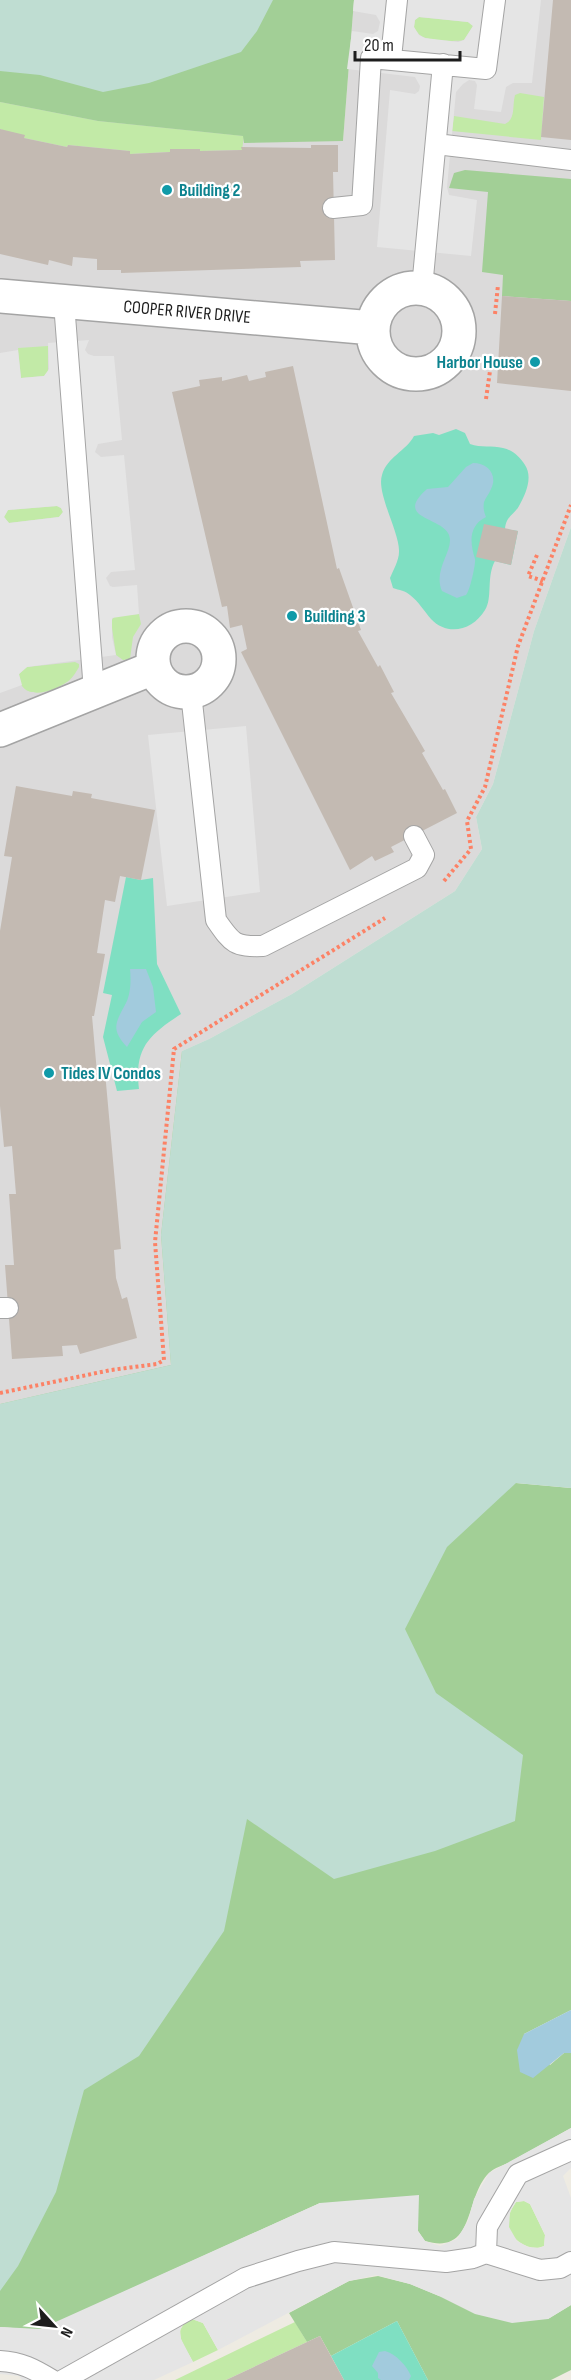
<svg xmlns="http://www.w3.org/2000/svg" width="571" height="2380" viewBox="0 0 571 2380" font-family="'Sofia Sans Condensed',sans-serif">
	<rect width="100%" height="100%" fill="#eeebe2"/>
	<path fill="#dbdada" d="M 354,0 L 571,0 L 571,527 L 534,631 L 493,784 L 476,817 L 482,849 L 455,891 L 292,994 L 209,1039 L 182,1051 L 161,1235 L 171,1366 L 0,1404 L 0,102 L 343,141 Z"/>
	<path fill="#c2eaa7" d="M 419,17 L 468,22 L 473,26 L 464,40 C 456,42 426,41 420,35 C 418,34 415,29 414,27 L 415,20 Z
		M 520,93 L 544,97 L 541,140 L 452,131 L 454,116 L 505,124 C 516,119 512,106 515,95 Z
		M 0,102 L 98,121 L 244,136 L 242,150 L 200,151 L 200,149 L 171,149 L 170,152 L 130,154 L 130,151 L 68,145 L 67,147 L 24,138 L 0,129 Z
		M 48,346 L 48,373 L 44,376 L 21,378 L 18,348 Z
		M 57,506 L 61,508 L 63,512 L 59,517 L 9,523 L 4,517 L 8,510 Z
		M 139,614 L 141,624 L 133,637 L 130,659 L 123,660 L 116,655 L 111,621 L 115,616 Z
		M 75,662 L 79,664 L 79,667 C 76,672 72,679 67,682 C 52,693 19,702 19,674 L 27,667 Z
		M 524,2201 L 530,2204 L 545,2235 L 544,2246 C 531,2252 514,2242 509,2229 C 506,2220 511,2209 516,2202 Z
		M 192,2319 L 203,2323 L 218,2350 L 193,2362 C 185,2346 169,2330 192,2319 Z
		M 295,2322 L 307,2342 L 226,2380 L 175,2380 Z"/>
	<path fill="#a2cf96" d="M 0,0 L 354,0 L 343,141 L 244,143 L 243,136 L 98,121 L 0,102 Z
		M 465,170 L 571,179 L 571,301 L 502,296 L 503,275 L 482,272 L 488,192 L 449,188 L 454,173 Z
		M 182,1051 L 516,1483 L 571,1488 L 571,2010 L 524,2034 L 550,2065 L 564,2053 L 571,2053 L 571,2128 C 551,2139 530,2151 510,2162 C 504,2165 494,2168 489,2173 C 464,2197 476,2256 425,2241 L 418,2231 L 320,2203 L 40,2330 L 0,2327 L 0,1404 L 171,1365 L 161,1235 Z
		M 378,2276 L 410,2284 L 439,2296 L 548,2319 L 571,2305 L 571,2370 L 551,2380 L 428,2380 L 397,2321 L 331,2356 L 320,2336 L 307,2342 L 289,2313 L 349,2281 Z"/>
	<path fill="#bfddd2" d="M 0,0 L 273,0 L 257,31 L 241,52 L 149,83 L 103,92 L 40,75 L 0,71 Z
		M 571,527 L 571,1488 L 516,1483 L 447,1547 L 405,1629 L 436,1693 L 523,1755 L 515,1821 L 435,1851 L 334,1879 L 247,1819 L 224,1931 L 139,2056 L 84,2090 L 56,2192 L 18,2266 L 0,2291 L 0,1404 L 171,1365 L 161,1235 L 182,1051 L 209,1039 L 292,994 L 455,891 L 482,849 L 476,817 L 493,784 L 534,631 Z"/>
	<path fill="#7fdfc2" d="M 456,429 L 465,433 L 470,444 C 481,448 492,445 503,448 C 513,450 520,457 525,465 C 533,477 526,494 519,506 C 514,515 506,516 505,529 L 518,531 L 511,565 L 495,561 C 486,577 493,598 485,610 C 473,630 448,637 431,619 C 424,611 419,602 410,595 C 406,591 399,590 393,588 L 390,578 C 393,571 399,560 399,552 C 400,533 376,493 382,475 C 387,457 406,451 414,436 L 433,433 L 439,435 Z
		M 126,877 L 141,880 L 153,878 L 157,964 L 181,1014 C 149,1035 134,1048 139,1089 L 117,1091 L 103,1037 L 112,995 L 103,993 Z
		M 397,2321 L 428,2380 L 344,2380 L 331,2356 Z"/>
	<path fill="#e5e5e5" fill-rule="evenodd" d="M 354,0 L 541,0 L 532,83 L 513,83 L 506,87 L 501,112 L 474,109 L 477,85 L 475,81 L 469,80 L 463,84 L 456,92 L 447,187 L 449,195 L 477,200 L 471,256 L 377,247 L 390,90 L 415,94 L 419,91 L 420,86 L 415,77 L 347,69 L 352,31 L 373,34 L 378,31 L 380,22 L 376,15 L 353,11 ZM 419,17 L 468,22 L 473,26 L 464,40 L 458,42 L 425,38 L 419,35 L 414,27 L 415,20 Z
		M 89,340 L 85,350 L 88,354 L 94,356 L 114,356 L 122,440 L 98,444 L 95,452 L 101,457 L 124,455 L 135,570 L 111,572 L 106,578 L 110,586 L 113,587 L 137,585 L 139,614 L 112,618 L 112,637 L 116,655 L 27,667 L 19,674 L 22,685 L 0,693 L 0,353 L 18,350 L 21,378 L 44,376 L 49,369 L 48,343 ZM 57,506 L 61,508 L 63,512 L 59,517 L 9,523 L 4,517 L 8,510 Z
		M 246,726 L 260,892 L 167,906 L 148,735 Z
		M 571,2128 L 571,2168 L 563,2176 L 571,2198 L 571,2305 L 548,2319 L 512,2323 L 475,2314 L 439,2296 L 410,2284 L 376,2275 L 349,2281 L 218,2350 L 203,2323 L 192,2319 L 184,2323 L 180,2330 L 181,2339 L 193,2362 L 154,2380 L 22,2380 L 19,2376 L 0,2374 L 0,2327 L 40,2329 L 320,2203 L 419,2195 L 418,2231 L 425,2241 L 440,2246 L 457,2239 L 468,2221 L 474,2199 L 489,2173 ZM 524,2201 L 530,2204 L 545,2235 L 544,2246 L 539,2248 L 528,2247 L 517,2241 L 509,2227 L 510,2212 L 516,2202 Z"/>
	<path fill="#a2cbdd" d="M 473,463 C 488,463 498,475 491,489 C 489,494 486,497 484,502 C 483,508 484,512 486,517 C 468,526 470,543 475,559 C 476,563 470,591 466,595 C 465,595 457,598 457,598 L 442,591 C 432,568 457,548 448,533 C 439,517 394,518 427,489 L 448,487 L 466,467 Z
		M 130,969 L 146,969 L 153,987 L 156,1012 L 142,1022 L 127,1047 C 110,1029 116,1022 126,1003 C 131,993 131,979 130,969 Z
		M 571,2010 L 571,2053 L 564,2053 L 533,2078 L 520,2072 L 517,2050 L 524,2034 Z
		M 385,2351 C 396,2354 407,2366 411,2376 L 409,2380 L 381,2380 L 378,2378 L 378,2373 L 372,2366 L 379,2352 Z"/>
	<path fill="#c3bab2" d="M 553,0 L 571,0 L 571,140 L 541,137 Z
		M 0,129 L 25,135 L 24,138 L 67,147 L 68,145 L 130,151 L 130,154 L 170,152 L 170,149 L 200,149 L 200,151 L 242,150 L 241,147 L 311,148 L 311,145 L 338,145 L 338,172 L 333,172 L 335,260 L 300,261 L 301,267 L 121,273 L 121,270 L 97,270 L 97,259 L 73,257 L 72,266 L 49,260 L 48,265 L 0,254 Z
		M 502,296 L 571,301 L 571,391 L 497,383 Z
		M 293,366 L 337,569 L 339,568 L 361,630 L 358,631 L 378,667 L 380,665 L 394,692 L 391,693 L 425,751 L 422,753 L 443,790 L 445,789 L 457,813 L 391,847 L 394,852 L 375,861 L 372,856 L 350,870 L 241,652 L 247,649 L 242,625 L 230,628 L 227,606 L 222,607 L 172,392 L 200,386 L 199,380 L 222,377 L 222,381 L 247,375 L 249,381 L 266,377 L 265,372 Z
		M 484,524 L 518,531 L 511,565 L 476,557 Z
		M 16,786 L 72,796 L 73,791 L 92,794 L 91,798 L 155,810 L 141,880 L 120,876 L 115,902 L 105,900 L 97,953 L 105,954 L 94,1016 L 92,1016 L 97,1073 L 105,1072 L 121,1249 L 114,1250 L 116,1278 L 122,1299 L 127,1297 L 137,1338 L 80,1354 L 77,1345 L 62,1346 L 63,1356 L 12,1359 L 5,1265 L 14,1265 L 9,1194 L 16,1194 L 12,1146 L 4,1147 L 0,1106 L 0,931 L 12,857 L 4,856 Z
		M 320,2336 L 344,2380 L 226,2380 L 307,2342 Z"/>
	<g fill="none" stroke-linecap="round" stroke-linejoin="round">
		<defs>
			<path id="lane" d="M 391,58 L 397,0
				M 436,144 L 571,160
				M 333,208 L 362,205 L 371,58 L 486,69 L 495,0
				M 422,288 L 443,64
				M 64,303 L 94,691
				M 191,693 L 216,920 C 232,943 234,947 263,946 L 417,868 L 424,855 L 414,836
				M 0,1308 L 8,1308
				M 486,2253 L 487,2227 L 518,2174 L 571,2150
				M 0,2361 C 21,2362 34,2369 52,2380
				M 63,2380 L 245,2278 L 298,2261 L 334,2252 L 446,2262 L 473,2258 L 486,2253 L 540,2270 L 560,2268 L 571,2262"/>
			<path id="street" d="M373 331a43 43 0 1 1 86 0a43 43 0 1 1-86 0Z
				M 0,296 L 373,328
				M153 659a33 33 0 1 1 66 0a33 33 0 1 1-66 0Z
				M 0,730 L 153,668"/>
		</defs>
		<use href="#lane" stroke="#a4a4a4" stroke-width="22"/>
		<use href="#street" stroke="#a4a4a4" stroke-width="36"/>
		<path stroke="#fc8266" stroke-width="4" stroke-dasharray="3 3" stroke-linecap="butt" d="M 495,314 L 498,285
			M 486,399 L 491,364
			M 537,555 L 528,576 L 543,581
			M 444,881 L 471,849 L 467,821 L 485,787 L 518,646 L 571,505
			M 0,1393 L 111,1370 L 157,1364 L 164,1360 L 155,1242 L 174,1049 L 385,918"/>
		<use href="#lane" stroke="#fff" stroke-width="20"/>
		<use href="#street" stroke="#fff" stroke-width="33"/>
	</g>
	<g fill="#0f9aa8" stroke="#fff" stroke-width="2">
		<circle cx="167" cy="190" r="6"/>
		<circle cx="535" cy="362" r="6"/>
		<circle cx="292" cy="616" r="6"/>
		<circle cx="49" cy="1073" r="6"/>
	</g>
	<g text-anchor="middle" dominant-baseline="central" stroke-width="4.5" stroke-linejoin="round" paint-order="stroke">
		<g font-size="18" font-weight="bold" fill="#0d838f" stroke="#fff" text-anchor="start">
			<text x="179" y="190">Building 2</text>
			<text x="523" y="362" text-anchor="end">Harbor House</text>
			<text x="304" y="616">Building 3</text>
			<text x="61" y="1073">Tides IV Condos</text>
		</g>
		<g font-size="18" fill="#1d1d1d" stroke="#fff">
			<text transform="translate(187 312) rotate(5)">COOPER RIVER DRIVE</text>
		</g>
	</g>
	<g transform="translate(54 2326) rotate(117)" stroke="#ffffff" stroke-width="4.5" paint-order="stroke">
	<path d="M0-4.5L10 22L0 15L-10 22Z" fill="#1d1d1d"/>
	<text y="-9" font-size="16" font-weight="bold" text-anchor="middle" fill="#1d1d1d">N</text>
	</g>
	<path d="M355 51v9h105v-9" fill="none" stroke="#1d1d1d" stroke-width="3"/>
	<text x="364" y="51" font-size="18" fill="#1d1d1d" stroke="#ffffff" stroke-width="4.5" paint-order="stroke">20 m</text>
</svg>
